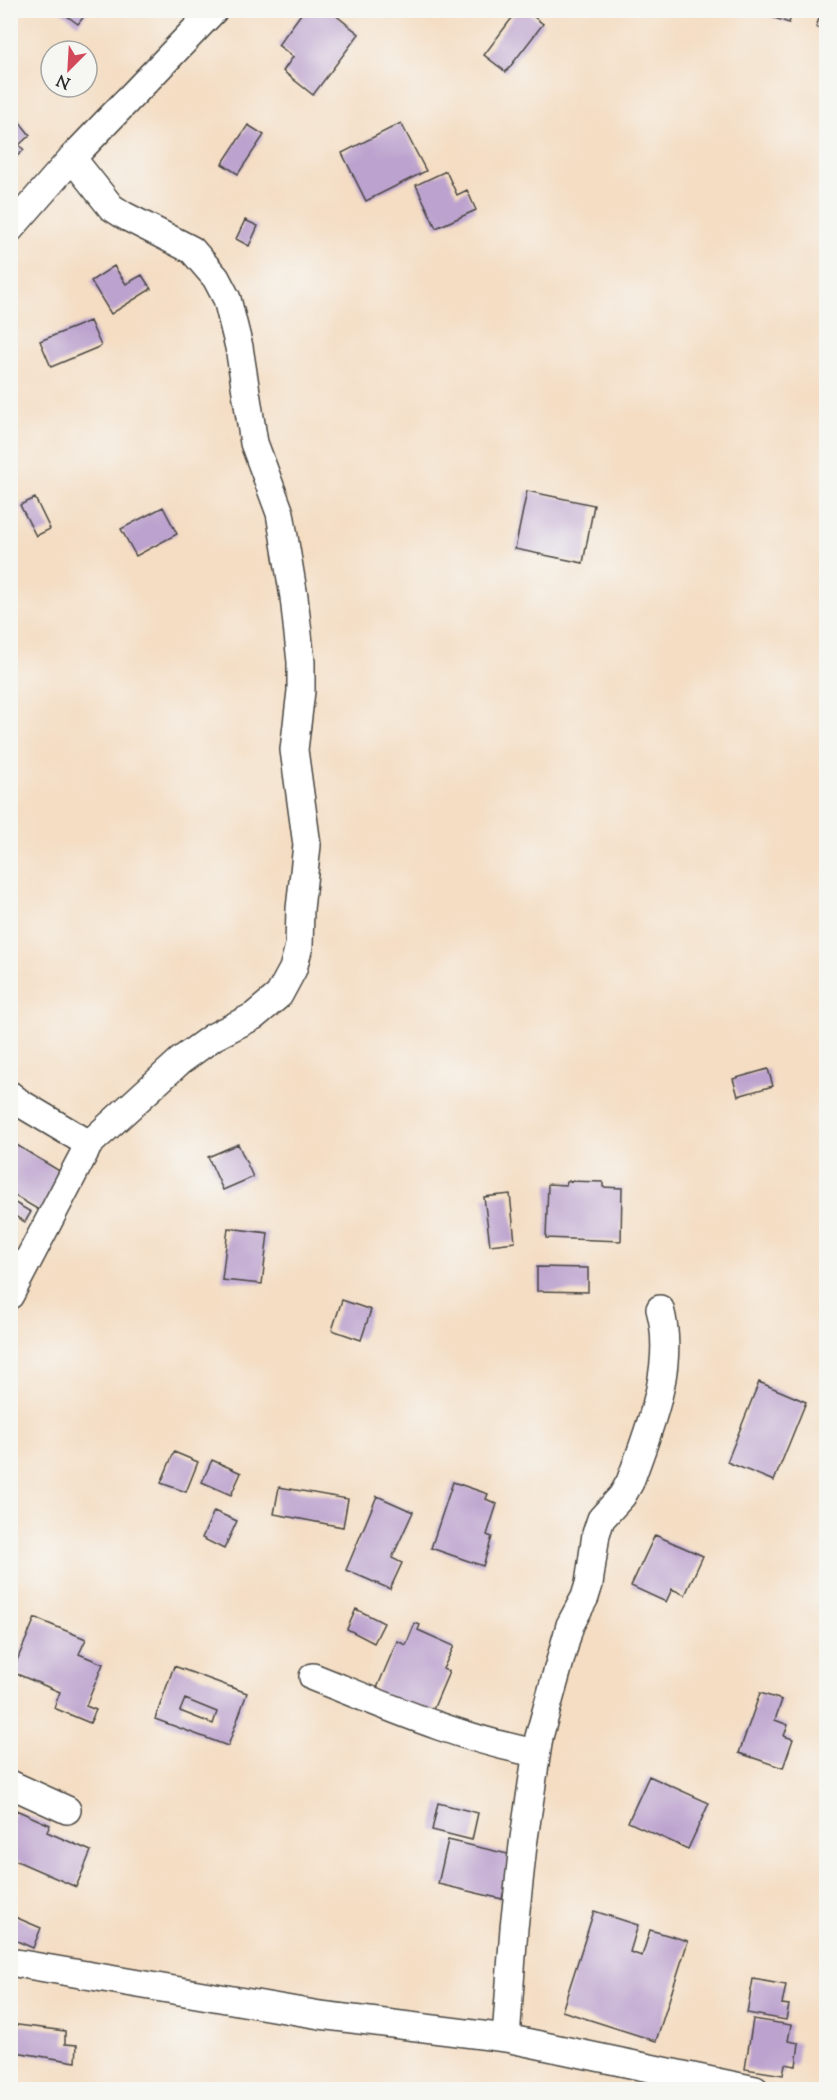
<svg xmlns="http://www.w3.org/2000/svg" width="837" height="2100" viewBox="0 0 837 2100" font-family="'Sorts Mill Goudy',serif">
	<rect width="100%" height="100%" fill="#f6f6f2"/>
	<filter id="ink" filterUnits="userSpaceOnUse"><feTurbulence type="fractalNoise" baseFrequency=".0167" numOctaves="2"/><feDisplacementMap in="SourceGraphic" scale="12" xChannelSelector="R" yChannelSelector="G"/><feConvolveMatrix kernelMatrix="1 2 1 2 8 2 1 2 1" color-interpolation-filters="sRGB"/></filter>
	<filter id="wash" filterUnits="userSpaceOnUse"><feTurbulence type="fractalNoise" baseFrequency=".008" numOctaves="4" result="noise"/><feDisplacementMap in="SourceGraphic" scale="24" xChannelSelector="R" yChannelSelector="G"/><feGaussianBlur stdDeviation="1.35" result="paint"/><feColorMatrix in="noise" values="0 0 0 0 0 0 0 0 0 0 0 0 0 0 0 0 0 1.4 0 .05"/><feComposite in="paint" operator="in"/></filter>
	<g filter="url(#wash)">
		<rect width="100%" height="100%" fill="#f4ddc3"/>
		<g id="blocks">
			<path fill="#bca2ce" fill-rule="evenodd" d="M 59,10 L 89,10 L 78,24 Z
				M 304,10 L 329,10 L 359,34 L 313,95 L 283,71 L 293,57 L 278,45 Z
				M 518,10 L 525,10 L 543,24 L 506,72 L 484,55 Z
				M 771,10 L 793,10 L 789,23 L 769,16 Z
				M 822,10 L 826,10 L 826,31 L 816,27 Z
				M 18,120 L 30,135 L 19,145 L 24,150 L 10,162 L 10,126 Z
				M 401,123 L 426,171 L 366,201 L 342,153 Z
				M 248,125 L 264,135 L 238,174 L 222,164 Z
				M 446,171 L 457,195 L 467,190 L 476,210 L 436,228 L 416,185 Z
				M 245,220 L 258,226 L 249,246 L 236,239 Z
				M 114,266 L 126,284 L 142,275 L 151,289 L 111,314 L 91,281 Z
				M 90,321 L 101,346 L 51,367 L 40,341 Z
				M 527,491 L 594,505 L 583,563 L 515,549 Z
				M 35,498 L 50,529 L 36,536 L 20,505 Z
				M 163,507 L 177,534 L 136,556 L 121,529 Z
				M 768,1069 L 773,1086 L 738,1096 L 733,1079 Z
				M 10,1141 L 66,1175 L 44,1213 L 10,1193 Z
				M 238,1144 L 253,1177 L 223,1190 L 208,1157 Z
				M 567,1181 L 603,1182 L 603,1187 L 622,1188 L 621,1241 L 546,1238 L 548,1184 L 566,1185 Z
				M 510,1194 L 515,1242 L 490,1245 L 484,1197 Z
				M 10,1200 L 31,1212 L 25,1222 L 10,1213 Z
				M 228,1228 L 268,1233 L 262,1284 L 222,1280 Z
				M 537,1267 L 588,1268 L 588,1292 L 537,1291 Z
				M 342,1300 L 371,1310 L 361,1340 L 332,1330 Z
				M 759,1382 L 806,1402 L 774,1481 L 727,1462 Z
				M 174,1452 L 198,1462 L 186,1492 L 161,1483 Z
				M 212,1460 L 241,1473 L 231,1495 L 202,1482 Z
				M 453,1482 L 488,1494 L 486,1499 L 497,1504 L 487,1535 L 492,1537 L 483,1566 L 431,1548 Z
				M 279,1487 L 348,1499 L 343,1527 L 274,1514 Z
				M 377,1496 L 413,1512 L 392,1558 L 402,1563 L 390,1589 L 346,1570 Z
				M 214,1511 L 237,1521 L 224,1549 L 202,1538 Z
				M 655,1535 L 703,1556 L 685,1595 L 672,1589 L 666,1602 L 631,1586 Z
				M 356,1609 L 384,1623 L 374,1643 L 347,1629 Z
				M 35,1618 L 86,1639 L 79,1654 L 103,1664 L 86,1706 L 96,1710 L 90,1723 L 54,1708 L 60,1692 L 12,1672 Z
				M 415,1623 L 420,1625 L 418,1630 L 454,1646 L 443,1669 L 449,1672 L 429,1719 L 374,1695 L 397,1641 L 406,1645 Z
				M 174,1666 L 247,1693 L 228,1746 L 155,1719 ZM 185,1699 L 217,1712 L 213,1724 L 180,1711 Z
				M 760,1693 L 782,1700 L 775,1720 L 788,1725 L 784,1736 L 793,1739 L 783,1768 L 739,1753 Z
				M 649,1776 L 709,1803 L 688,1849 L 628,1822 Z
				M 438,1803 L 478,1813 L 472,1840 L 432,1830 Z
				M 16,1810 L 50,1825 L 47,1832 L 91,1851 L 76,1887 L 10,1858 L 10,1823 Z
				M 448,1840 L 512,1855 L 502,1899 L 438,1884 Z
				M 594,1911 L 638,1925 L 630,1952 L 642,1956 L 650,1930 L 688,1941 L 656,2041 L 562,2011 Z
				M 15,1917 L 41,1928 L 33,1948 L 10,1938 L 10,1928 Z
				M 753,1979 L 786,1985 L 782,2004 L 789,2005 L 786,2020 L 747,2013 Z
				M 753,2019 L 791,2025 L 788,2041 L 799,2043 L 796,2066 L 785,2064 L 783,2075 L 745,2069 Z
				M 10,2024 L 65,2031 L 65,2044 L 77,2045 L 76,2062 L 10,2051 Z"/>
		</g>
	</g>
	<g filter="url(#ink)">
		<use href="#blocks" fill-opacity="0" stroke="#494642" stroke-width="1.5"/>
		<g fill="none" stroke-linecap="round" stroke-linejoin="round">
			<defs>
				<path id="minor" d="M 10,229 L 72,158 L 214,10
					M 10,1095 L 20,1103 L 89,1144
					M 10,1295 L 89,1144 L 180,1061 L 213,1037 L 254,1016 L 279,995 L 293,969 L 299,946 L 300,909 L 307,845 L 294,750 L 301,691 L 301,662 L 294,597 L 280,513 L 254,443 L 239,347 L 227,299 L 216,278 L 192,250 L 125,216 L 111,207 L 72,158
					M 313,1677 C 386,1706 458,1738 536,1753
					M 10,1784 L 67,1810
					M 10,1962 L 320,2015 L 506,2038 L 755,2090
					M 506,2038 L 514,1928 L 523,1845 L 539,1737 L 570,1625 L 585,1597 L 589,1584 L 596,1534 L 601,1519 L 622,1496 L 630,1482 C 649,1429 676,1366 660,1309"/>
			</defs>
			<use href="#minor" stroke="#494642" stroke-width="30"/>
			<use href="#minor" stroke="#fff" stroke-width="27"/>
		</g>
	</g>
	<rect width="837" height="2100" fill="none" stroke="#f6f6f2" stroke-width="36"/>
	<g transform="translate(69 69) rotate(204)"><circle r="28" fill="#f6f6f2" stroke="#a5a5a2" stroke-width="1.5"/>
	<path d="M0-4.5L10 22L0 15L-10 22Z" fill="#d1495b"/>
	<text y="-9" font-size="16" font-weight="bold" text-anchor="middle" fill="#2b2b2b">N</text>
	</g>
</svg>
